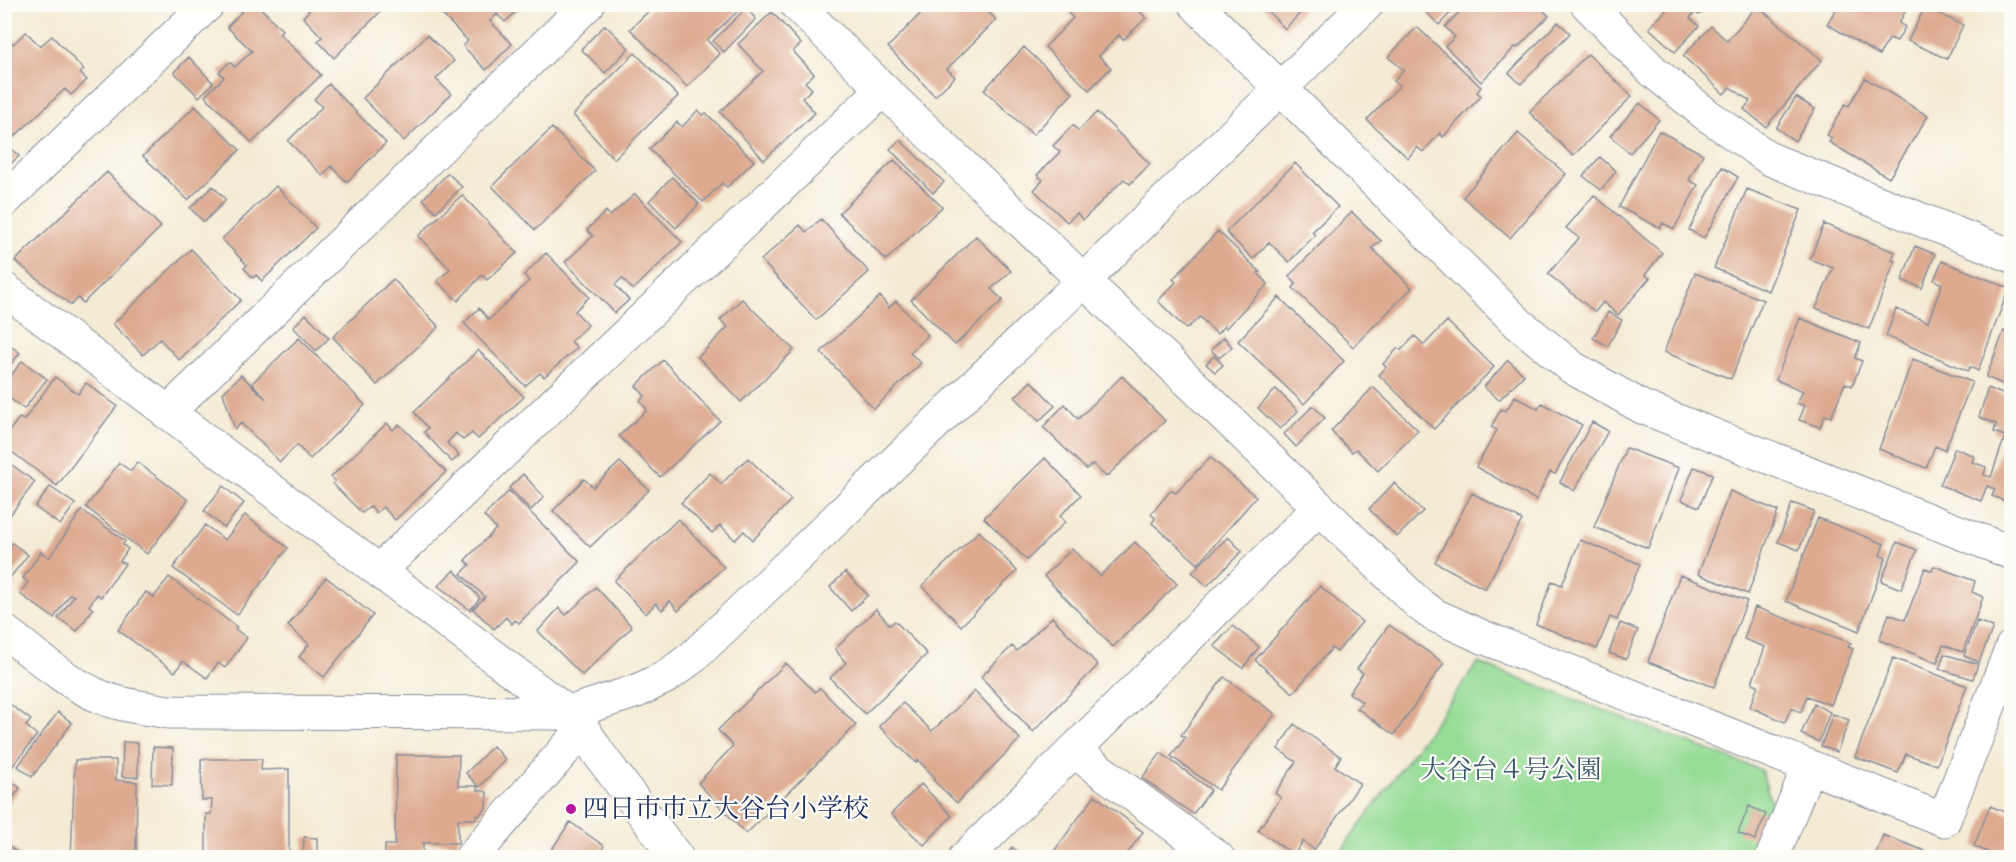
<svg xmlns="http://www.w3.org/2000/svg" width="2016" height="862" viewBox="0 0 2016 862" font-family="'IM FELL Double Pica','Noto Serif JP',serif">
	<rect width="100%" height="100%" fill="#fdfcf7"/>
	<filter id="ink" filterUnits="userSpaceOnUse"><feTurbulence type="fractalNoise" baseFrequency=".0167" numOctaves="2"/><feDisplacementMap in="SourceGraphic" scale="12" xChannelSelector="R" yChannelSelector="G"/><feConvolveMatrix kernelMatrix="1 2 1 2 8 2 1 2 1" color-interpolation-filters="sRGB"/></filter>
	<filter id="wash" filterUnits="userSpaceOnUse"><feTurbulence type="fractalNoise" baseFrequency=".008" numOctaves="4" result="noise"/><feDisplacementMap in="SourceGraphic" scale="24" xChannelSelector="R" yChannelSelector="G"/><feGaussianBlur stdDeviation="1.35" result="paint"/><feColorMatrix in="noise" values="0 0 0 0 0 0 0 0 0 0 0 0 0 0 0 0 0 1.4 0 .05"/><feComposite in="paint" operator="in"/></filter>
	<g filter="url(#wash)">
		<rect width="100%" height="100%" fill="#f4ebd5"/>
		<path fill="#96dc95" stroke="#58867a" stroke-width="1.5" d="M 1478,663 L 1761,770 L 1772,805 L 1752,857 L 1336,858 Z"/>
		<g id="blocks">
			<path fill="#ddaa90" d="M 249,4 L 257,4 L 282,30 L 279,33 L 321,75 L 252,143 L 205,96 L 224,77 L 219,72 L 230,62 L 235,67 L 252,51 L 227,27 Z
				M 315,4 L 388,4 L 334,58 L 318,41 L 322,37 L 303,17 Z
				M 661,4 L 729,4 L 737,12 L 707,40 L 720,54 L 687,87 L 630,29 L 652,8 L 655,10 Z
				M 941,4 L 981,4 L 996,20 L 947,69 L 955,77 L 935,96 L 888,47 L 925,9 L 931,15 Z
				M 1078,4 L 1132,4 L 1146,18 L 1123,40 L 1119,35 L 1099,56 L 1111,68 L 1089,90 L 1045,47 L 1073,18 L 1069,14 Z
				M 1261,4 L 1309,4 L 1285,29 Z
				M 1418,4 L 1455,4 L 1457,6 L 1439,25 Z
				M 1467,4 L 1537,4 L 1549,16 L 1517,48 L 1515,47 L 1481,82 L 1445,46 L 1455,37 L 1445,27 Z
				M 1672,4 L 1709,4 L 1699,15 L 1695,12 L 1690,18 L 1699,26 L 1675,52 L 1649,28 Z
				M 1839,4 L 1909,4 L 1899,23 L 1905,27 L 1897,41 L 1890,38 L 1879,55 L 1827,24 Z
				M 433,5 L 523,5 L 505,22 L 497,14 L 490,21 L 512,44 L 486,70 L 463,46 L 468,41 Z
				M 1757,6 L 1822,60 L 1766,127 L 1744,109 L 1750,101 L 1730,87 L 1724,94 L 1683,56 L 1711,26 L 1727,41 Z
				M 1925,7 L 1963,25 L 1947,59 L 1908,41 Z
				M 746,8 L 756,19 L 724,52 L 713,41 Z
				M 772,12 L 801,44 L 793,51 L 814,74 L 805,82 L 812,89 L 802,98 L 815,113 L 764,160 L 720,112 L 763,71 L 738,44 Z
				M 1558,22 L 1570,33 L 1521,84 L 1509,73 Z
				M 605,25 L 629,48 L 605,73 L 581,49 Z
				M 1417,27 L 1481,87 L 1477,92 L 1481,96 L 1443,137 L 1440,133 L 1423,152 L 1417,147 L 1408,158 L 1367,120 L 1400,85 L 1394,81 L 1404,70 L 1388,57 Z
				M 26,32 L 40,46 L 52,36 L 84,70 L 80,73 L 87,80 L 71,95 L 65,89 L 13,138 L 4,130 L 4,44 L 9,39 L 13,44 Z
				M 427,35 L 454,61 L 436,79 L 451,94 L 404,141 L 363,98 Z
				M 1024,47 L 1073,93 L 1033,135 L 984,90 Z
				M 635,53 L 678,96 L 614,159 L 573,115 Z
				M 1588,54 L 1632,96 L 1573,156 L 1529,112 Z
				M 189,57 L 213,83 L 199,97 L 174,72 Z
				M 1865,78 L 1928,116 L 1889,178 L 1829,142 L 1832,138 L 1827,135 L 1845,104 L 1849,106 Z
				M 329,84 L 386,143 L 347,182 L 331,166 L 323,176 L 288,141 L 322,107 L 314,99 Z
				M 1796,97 L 1815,109 L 1795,141 L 1776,128 Z
				M 1640,103 L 1659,120 L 1630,153 L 1610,136 Z
				M 195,106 L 240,150 L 188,200 L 143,156 Z
				M 698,110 L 703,115 L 706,113 L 754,161 L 727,187 L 722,183 L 703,202 L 649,149 L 677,122 L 682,127 Z
				M 1097,112 L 1150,164 L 1130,184 L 1124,179 L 1083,220 L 1077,213 L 1067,222 L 1034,190 L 1043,180 L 1037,175 L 1060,152 L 1053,146 L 1073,125 L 1078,131 Z
				M 552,128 L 595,171 L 535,230 L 492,186 Z
				M 1659,131 L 1703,154 L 1689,180 L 1698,185 L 1674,229 L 1663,223 L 1660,228 L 1619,207 Z
				M 1518,133 L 1566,174 L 1510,238 L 1463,197 Z
				M 900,140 L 944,182 L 933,193 L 890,149 Z
				M 4,142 L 19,156 L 4,170 Z
				M 1600,157 L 1616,171 L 1601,190 L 1583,176 Z
				M 894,160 L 942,207 L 886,260 L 839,213 Z
				M 1295,163 L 1338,207 L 1312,232 L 1315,235 L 1289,262 L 1269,242 L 1253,259 L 1226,232 Z
				M 1722,167 L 1738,177 L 1704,238 L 1689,230 Z
				M 107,172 L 161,227 L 83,303 L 78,298 L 71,305 L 15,261 Z
				M 448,173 L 462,187 L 436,212 L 423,199 Z
				M 672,177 L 699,204 L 676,228 L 649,201 Z
				M 213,186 L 226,200 L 204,222 L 190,208 Z
				M 276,186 L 316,228 L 262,281 L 256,275 L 253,278 L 244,268 L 247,265 L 222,239 Z
				M 1747,189 L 1801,210 L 1768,291 L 1714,268 Z
				M 635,194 L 682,242 L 633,290 L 622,278 L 615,285 L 629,300 L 615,313 L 565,262 L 593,236 L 587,230 L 606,211 L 610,216 Z
				M 462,195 L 517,253 L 487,280 L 482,275 L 458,301 L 437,281 L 450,269 L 418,236 Z
				M 1594,195 L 1662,253 L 1645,275 L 1650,278 L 1618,315 L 1603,302 L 1595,312 L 1548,274 L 1579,238 L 1566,228 Z
				M 1352,212 L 1381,241 L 1372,248 L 1412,288 L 1353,347 L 1293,288 L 1296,284 L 1289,276 Z
				M 821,219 L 869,272 L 816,320 L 761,260 L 800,225 L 806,232 Z
				M 1824,224 L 1895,252 L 1892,260 L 1895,261 L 1869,329 L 1816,308 L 1833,268 L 1810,259 Z
				M 1218,231 L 1260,272 L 1258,273 L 1268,284 L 1226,328 L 1224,326 L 1217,334 L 1200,317 L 1186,329 L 1158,301 L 1176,282 L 1173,279 Z
				M 976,236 L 1011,271 L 991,289 L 1003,300 L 955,345 L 911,300 Z
				M 1915,246 L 1935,254 L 1922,288 L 1902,280 Z
				M 191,249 L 241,300 L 179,360 L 160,339 L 143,355 L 113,324 Z
				M 546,253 L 589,297 L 575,311 L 588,325 L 571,341 L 577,348 L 544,377 L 540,373 L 525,386 L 464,323 L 479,308 L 489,320 L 529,281 L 524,275 Z
				M 1942,261 L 2009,288 L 1978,371 L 1970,367 L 1968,371 L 1886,336 L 1896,309 L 1928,322 L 1942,284 L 1934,280 Z
				M 1695,273 L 1763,300 L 1731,379 L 1664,352 Z
				M 393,279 L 439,327 L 377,385 L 333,337 Z
				M 880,296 L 889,308 L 896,301 L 928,335 L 910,353 L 921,363 L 874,409 L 821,352 Z
				M 1279,297 L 1344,361 L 1304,404 L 1238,341 Z
				M 742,299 L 794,350 L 741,402 L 698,357 L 728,327 L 720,320 Z
				M 1608,312 L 1622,320 L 1608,346 L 1593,338 Z
				M 306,314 L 329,338 L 316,351 L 293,327 Z
				M 1800,318 L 1861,343 L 1855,358 L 1862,361 L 1852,386 L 1845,383 L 1831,417 L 1825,415 L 1820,427 L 1799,420 L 1805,406 L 1797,403 L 1803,391 L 1776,380 Z
				M 1447,321 L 1494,367 L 1434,429 L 1379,375 L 1386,367 L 1383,364 L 1398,348 L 1401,350 L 1415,336 L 1424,345 Z
				M 2004,331 L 2012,334 L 2012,388 L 1986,377 Z
				M 1224,337 L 1232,347 L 1219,358 L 1211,350 Z
				M 299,338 L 365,405 L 310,459 L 297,445 L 280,462 L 241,423 L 235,429 L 223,393 L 241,375 L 266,399 L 252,383 Z
				M 4,341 L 20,353 L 4,373 Z
				M 478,350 L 524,397 L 478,439 L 472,433 L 463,440 L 456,433 L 447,443 L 459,456 L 452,462 L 424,432 L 428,428 L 414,412 Z
				M 1214,356 L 1223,365 L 1215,372 L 1206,364 Z
				M 1913,359 L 1972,382 L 1945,450 L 1935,446 L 1926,468 L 1879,449 Z
				M 663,360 L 720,421 L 660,477 L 619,436 L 647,410 L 640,401 L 645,396 L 636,386 Z
				M 1508,360 L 1524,375 L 1499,400 L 1484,387 Z
				M 22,361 L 47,379 L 24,409 L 4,394 L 4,385 Z
				M 1122,376 L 1165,421 L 1106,477 L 1093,464 L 1086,469 L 1043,427 L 1065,404 L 1078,419 Z
				M 55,377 L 78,394 L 86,383 L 117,406 L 57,486 L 4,446 L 4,438 L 19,418 L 24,420 Z
				M 1031,381 L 1055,406 L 1039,421 L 1015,397 Z
				M 1373,387 L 1418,430 L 1378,471 L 1356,449 L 1352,452 L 1331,431 Z
				M 1988,388 L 2012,398 L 2012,504 L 1992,496 L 1995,489 L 1987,486 L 1981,501 L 1940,485 L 1955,448 L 1974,456 L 1972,462 L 1986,467 L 1984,475 L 1991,477 L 2005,436 L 1994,432 L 1996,424 L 1979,417 Z
				M 1276,389 L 1298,411 L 1280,429 L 1258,408 Z
				M 1515,396 L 1538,409 L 1542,403 L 1582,425 L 1555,474 L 1550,472 L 1536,500 L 1476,467 L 1497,430 L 1491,427 L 1501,409 L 1506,411 Z
				M 1313,406 L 1325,418 L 1296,447 L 1284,434 Z
				M 1592,422 L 1608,431 L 1574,491 L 1560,482 Z
				M 387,423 L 393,430 L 399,424 L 446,472 L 395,520 L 383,507 L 376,513 L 371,506 L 362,513 L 333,484 L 335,481 L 331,477 Z
				M 1626,448 L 1679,468 L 1648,548 L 1594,527 Z
				M 1210,457 L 1256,497 L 1198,564 L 1152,523 L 1155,518 L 1151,514 L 1171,490 L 1176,493 Z
				M 748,458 L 791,500 L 753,540 L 744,531 L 735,540 L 720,525 L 712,533 L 681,503 L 710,473 L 721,484 Z
				M 1045,458 L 1081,495 L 1060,516 L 1065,522 L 1027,560 L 984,518 Z
				M 4,459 L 35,482 L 4,523 Z
				M 137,462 L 188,500 L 147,554 L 86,507 L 119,463 L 131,471 Z
				M 620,462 L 649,490 L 590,547 L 553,511 L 584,479 L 593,487 Z
				M 1694,467 L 1713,474 L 1699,507 L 1681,500 Z
				M 523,474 L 544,497 L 531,510 L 509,488 Z
				M 1394,483 L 1423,511 L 1397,537 L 1369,509 Z
				M 223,486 L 244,503 L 224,528 L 204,511 Z
				M 50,487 L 75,504 L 60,525 L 35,507 Z
				M 509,491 L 580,562 L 519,623 L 515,620 L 512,624 L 506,617 L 494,629 L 473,609 L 485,597 L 461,574 L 470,565 L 465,560 L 496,529 L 484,516 Z
				M 1730,491 L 1778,511 L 1748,594 L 1698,574 Z
				M 1472,493 L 1522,520 L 1485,589 L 1435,562 Z
				M 1792,503 L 1814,511 L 1799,550 L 1778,542 Z
				M 82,510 L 125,541 L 123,545 L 128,549 L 120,561 L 125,564 L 101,597 L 97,594 L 89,606 L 93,609 L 77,631 L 58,618 L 74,596 L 70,594 L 54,618 L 20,594 L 28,582 L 23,578 L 41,552 L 49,558 Z
				M 245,515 L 288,548 L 237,615 L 173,568 L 205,525 L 225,540 Z
				M 1818,518 L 1884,544 L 1880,555 L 1886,558 L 1859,631 L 1786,601 Z
				M 678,519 L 724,567 L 678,611 L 670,601 L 662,610 L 656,603 L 646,614 L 614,581 Z
				M 979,531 L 1017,571 L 961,626 L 922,586 Z
				M 1228,537 L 1242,551 L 1207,586 L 1192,572 Z
				M 1580,540 L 1640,564 L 1617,620 L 1610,617 L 1597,649 L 1536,624 L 1552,581 L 1562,585 Z
				M 1135,542 L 1177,584 L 1113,647 L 1044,576 L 1072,549 L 1100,576 Z
				M 1897,542 L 1917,550 L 1901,589 L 1881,581 Z
				M 12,543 L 28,555 L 9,579 L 4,576 L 4,552 Z
				M 1934,566 L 1975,581 L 1972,592 L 1983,597 L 1963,652 L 1943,645 L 1937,663 L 1879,640 L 1889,614 L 1905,620 L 1925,568 L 1932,571 Z
				M 454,570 L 480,598 L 470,610 L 438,586 Z
				M 845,572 L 868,595 L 851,611 L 830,587 Z
				M 1680,575 L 1747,601 L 1714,687 L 1648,662 Z
				M 169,577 L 237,627 L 235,629 L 247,638 L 225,668 L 218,663 L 207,678 L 183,661 L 175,672 L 118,630 L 146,592 L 154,597 Z
				M 326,577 L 373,615 L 324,677 L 299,657 L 309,644 L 288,626 Z
				M 1320,586 L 1362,622 L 1337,652 L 1332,648 L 1293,693 L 1255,660 Z
				M 596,587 L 632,627 L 582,675 L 538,631 L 559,608 L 566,615 Z
				M 1755,607 L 1851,643 L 1848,647 L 1853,649 L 1831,705 L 1807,696 L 1801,712 L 1791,708 L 1785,722 L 1750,707 L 1758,685 L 1752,683 L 1765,647 L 1744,639 Z
				M 876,609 L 890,625 L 895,621 L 927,654 L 865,714 L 830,678 L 846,663 L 835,649 Z
				M 1052,617 L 1098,665 L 1033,732 L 981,677 L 1012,646 L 1017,651 Z
				M 1977,621 L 1993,627 L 1979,662 L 1964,656 Z
				M 1620,623 L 1638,630 L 1626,659 L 1609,653 Z
				M 1389,625 L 1444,663 L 1394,735 L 1357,708 L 1362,702 L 1349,693 L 1363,673 L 1357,669 Z
				M 1233,626 L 1259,647 L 1243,668 L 1214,646 Z
				M 1944,654 L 1978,664 L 1973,679 L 1939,669 Z
				M 1893,658 L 1967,686 L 1937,765 L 1906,754 L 1898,773 L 1855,757 Z
				M 786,663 L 815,692 L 820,688 L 856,725 L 746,834 L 698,783 L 733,746 L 718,730 Z
				M 1224,677 L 1275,714 L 1218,790 L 1171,756 L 1185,738 L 1181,735 Z
				M 975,691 L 1020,739 L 957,803 L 933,780 L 935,778 L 918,760 L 916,763 L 879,726 L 903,703 L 932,731 Z
				M 4,700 L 31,720 L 26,726 L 37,735 L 5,776 L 20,788 L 7,806 L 4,805 Z
				M 1814,704 L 1830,712 L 1819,742 L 1801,734 Z
				M 58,712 L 72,723 L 32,777 L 18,766 Z
				M 1833,714 L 1849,720 L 1837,752 L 1821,746 Z
				M 1294,724 L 1341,757 L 1335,766 L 1360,784 L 1314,850 L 1303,841 L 1294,855 L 1258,830 L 1281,798 L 1275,793 L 1296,762 L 1278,749 Z
				M 123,742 L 138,743 L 138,777 L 122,777 Z
				M 493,746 L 506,760 L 479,787 L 466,773 Z
				M 153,747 L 173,748 L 172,785 L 152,784 Z
				M 1161,753 L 1211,790 L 1193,814 L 1142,778 Z
				M 396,755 L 459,755 L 458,786 L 477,786 L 477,790 L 487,792 L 486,808 L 479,816 L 476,815 L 476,819 L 458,819 L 458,843 L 423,843 L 423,858 L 385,858 L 385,845 L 395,845 Z
				M 201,759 L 262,759 L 261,770 L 289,769 L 289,851 L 294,852 L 293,858 L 206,858 L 206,814 L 211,814 L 212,800 L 202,800 Z
				M 75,760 L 116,760 L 116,780 L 137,782 L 136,858 L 71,858 Z
				M 921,784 L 952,816 L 924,845 L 891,814 Z
				M 1095,795 L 1143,832 L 1124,858 L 1049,858 Z
				M 1749,806 L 1766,814 L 1755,840 L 1738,833 Z
				M 1990,806 L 2012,815 L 2012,858 L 2001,858 L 1974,846 Z
				M 570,822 L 604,846 L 596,858 L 546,858 Z
				M 1883,835 L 1941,857 L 1941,858 L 1874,858 Z
				M 304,837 L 317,838 L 317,858 L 303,858 Z
				M 4,842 L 24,858 L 4,858 Z
				M 1012,847 L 1027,858 L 1004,858 Z"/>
		</g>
	</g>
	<g filter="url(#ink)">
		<use href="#blocks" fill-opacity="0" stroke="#888d9a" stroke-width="1.5"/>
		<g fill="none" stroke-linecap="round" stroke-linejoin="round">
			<defs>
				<path id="minor" d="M 796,4 C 890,98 988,189 1084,281 C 1197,388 1308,497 1420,605 L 1434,615 L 1483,637 L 1944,820 L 2012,647
					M 1195,4 L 1518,323 L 1573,368 L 1642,407 L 2012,553
					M 1587,4 L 1654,72 L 1707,115 L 1770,159 L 2012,256
					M 4,201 L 208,4
					M 4,289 L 568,713 L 583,729 L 599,754 L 677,858
					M 167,413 L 588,4
					M 379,571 L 882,90
					M 4,631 C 35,654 65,682 101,697 C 122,706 146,708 169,712 L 568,713 L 637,691 L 666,677 L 693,657 L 1084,280 L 1367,4
					M 1074,751 L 1218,858
					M 471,858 L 583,729
					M 965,858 L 1319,508
					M 1772,858 L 1809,766"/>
			</defs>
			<use href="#minor" stroke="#888d9a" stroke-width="35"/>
			<use href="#minor" stroke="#fff" stroke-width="33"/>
		</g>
	</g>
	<circle fill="#b5179e" stroke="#fdfcf7" stroke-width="2" cx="571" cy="809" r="6"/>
	<g text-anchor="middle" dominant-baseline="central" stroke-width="4.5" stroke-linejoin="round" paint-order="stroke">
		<g font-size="26" fill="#3a5a6c" stroke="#fdfcf7">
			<text x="1511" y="770">大谷台４号公園</text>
		</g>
		<g font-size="26" fill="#1b2f5e" stroke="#fdfcf7" text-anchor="start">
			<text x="583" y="809">四日市市立大谷台小学校</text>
		</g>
	</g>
	<rect width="2016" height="862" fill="none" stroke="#fdfcf7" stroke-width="24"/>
</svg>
